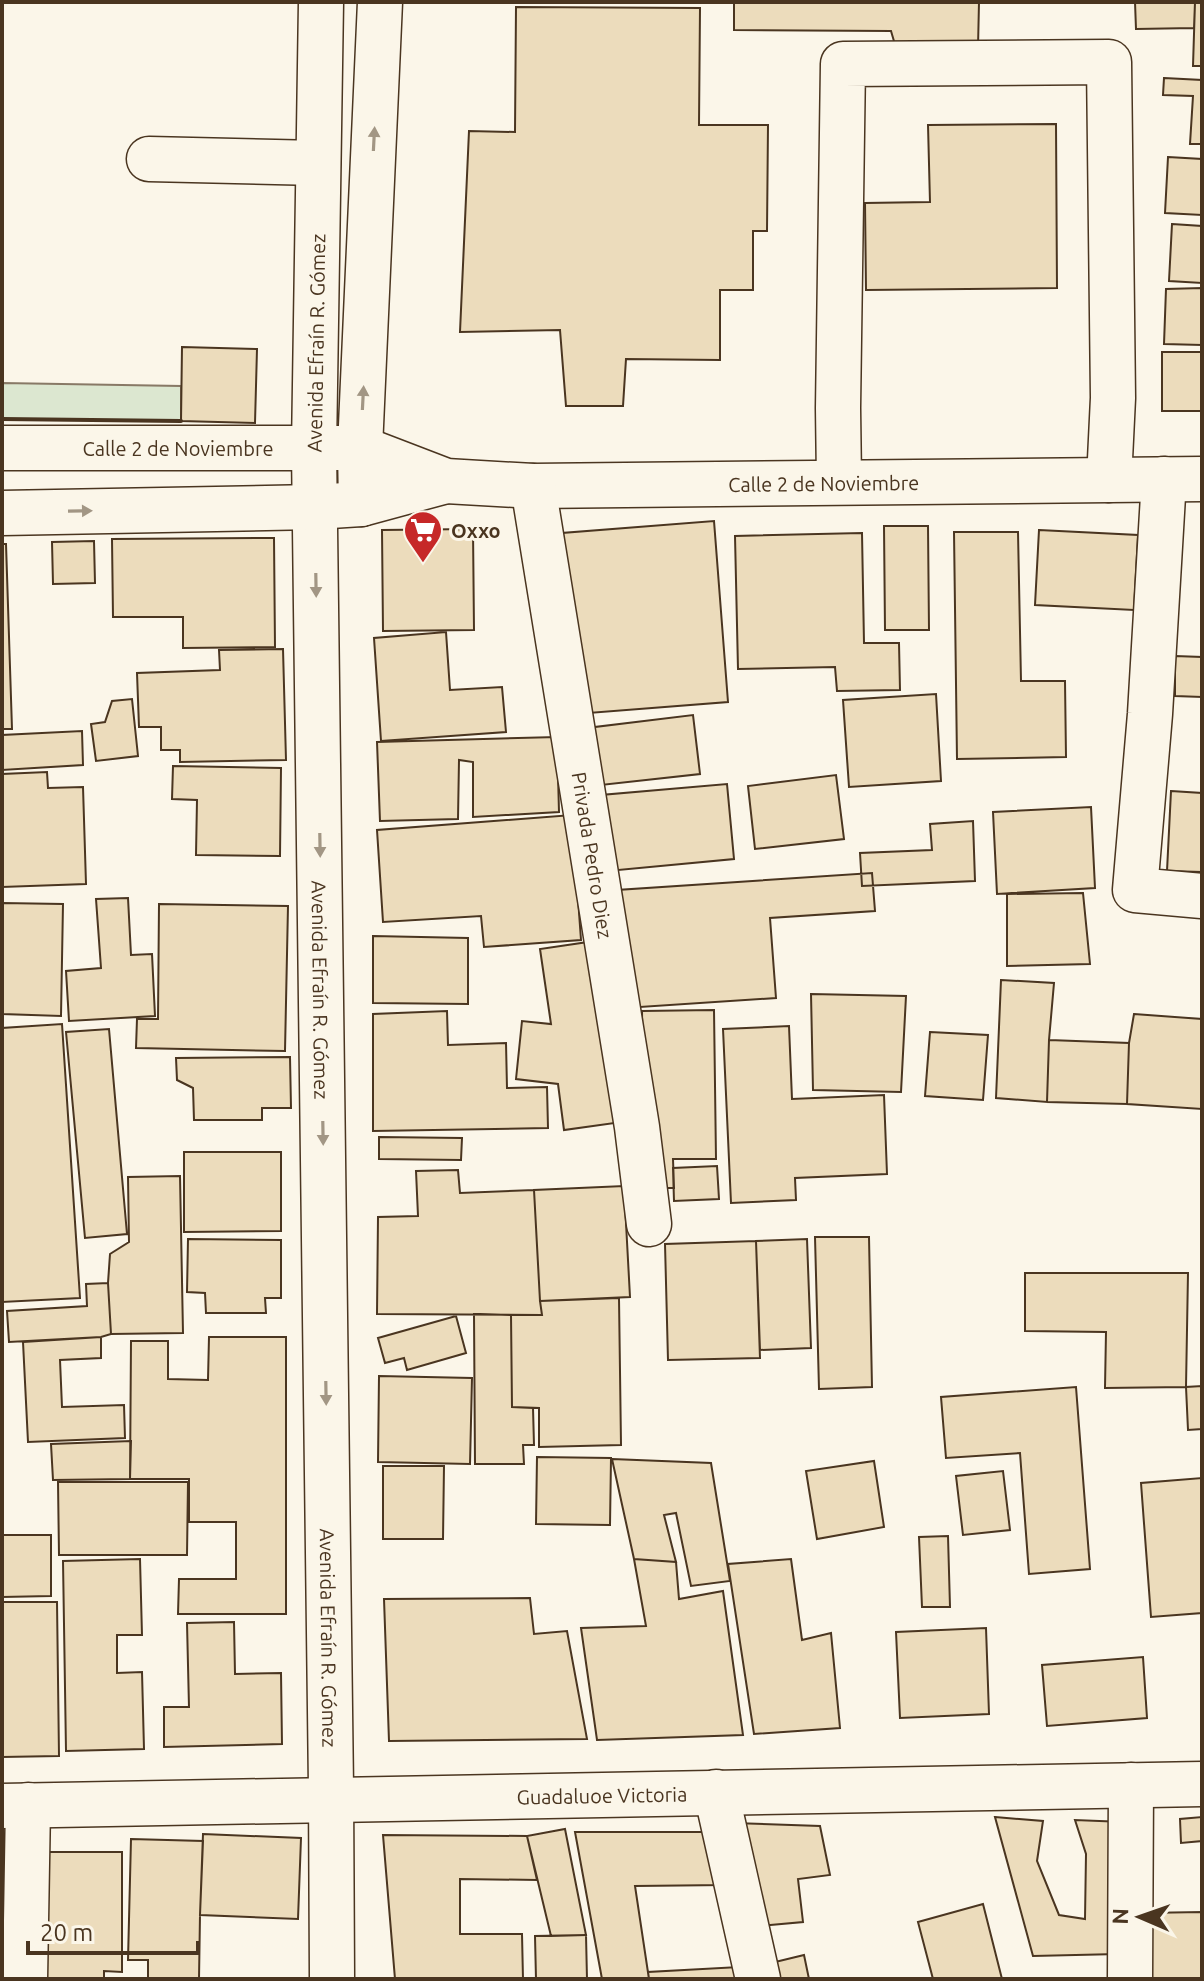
<svg xmlns="http://www.w3.org/2000/svg" width="1204" height="1981" viewBox="0 0 1204 1981" font-family="Ubuntu,sans-serif">
	<rect width="100%" height="100%" fill="#fbf6e9"/>
	<path fill="#dce7d0" stroke="#887966" stroke-width="2" d="M 2,383 L 181,386 L 181,421 L 2,419 Z"/>
	<path fill="#ecdcbc" stroke="#4a3520" stroke-width="2" d="M 734,2 L 979,2 L 978,48 L 896,48 L 891,31 L 734,30 Z
		M 1135,2 L 1195,2 L 1194,28 L 1136,29 Z
		M 1195,2 L 1202,2 L 1202,66 L 1193,66 Z
		M 516,7 L 700,8 L 699,125 L 768,125 L 767,231 L 753,231 L 753,290 L 720,290 L 720,360 L 626,359 L 623,406 L 566,406 L 560,330 L 460,332 L 469,131 L 515,132 Z
		M 1164,78 L 1202,80 L 1202,144 L 1190,144 L 1193,96 L 1163,95 Z
		M 1056,124 L 1057,288 L 866,290 L 865,203 L 930,202 L 928,125 Z
		M 1168,157 L 1202,159 L 1202,215 L 1165,213 Z
		M 1172,224 L 1202,226 L 1202,283 L 1169,281 Z
		M 1202,288 L 1202,345 L 1164,344 L 1166,289 Z
		M 182,347 L 257,349 L 255,423 L 181,421 Z
		M 1162,352 L 1202,352 L 1202,411 L 1162,411 Z
		M 714,521 L 728,702 L 576,714 L 562,533 Z
		M 884,526 L 928,526 L 929,630 L 885,630 Z
		M 473,529 L 474,630 L 383,631 L 382,530 Z
		M 1039,530 L 1138,535 L 1134,610 L 1035,605 Z
		M 954,532 L 1018,532 L 1021,681 L 1065,681 L 1066,757 L 957,759 Z
		M 862,533 L 864,643 L 899,643 L 900,690 L 837,691 L 835,667 L 738,669 L 735,536 Z
		M 274,538 L 275,647 L 183,648 L 183,617 L 113,617 L 112,539 Z
		M 94,541 L 95,583 L 53,584 L 52,542 Z
		M 2,544 L 6,544 L 12,729 L 2,729 Z
		M 446,632 L 450,690 L 502,687 L 506,732 L 381,741 L 374,638 Z
		M 283,649 L 286,760 L 180,762 L 180,750 L 161,750 L 161,727 L 139,727 L 137,673 L 220,670 L 219,650 Z
		M 1175,656 L 1202,657 L 1202,697 L 1175,696 Z
		M 936,694 L 941,781 L 849,787 L 843,700 Z
		M 132,699 L 138,756 L 96,761 L 91,724 L 105,722 L 112,701 Z
		M 693,715 L 700,774 L 592,786 L 587,728 Z
		M 82,731 L 83,765 L 2,770 L 2,735 Z
		M 557,737 L 559,812 L 473,817 L 473,762 L 459,760 L 458,819 L 380,821 L 377,742 Z
		M 173,766 L 281,768 L 280,856 L 196,855 L 197,800 L 172,799 Z
		M 47,772 L 48,788 L 83,787 L 86,884 L 2,887 L 2,774 Z
		M 836,775 L 844,839 L 755,849 L 748,786 Z
		M 727,784 L 734,859 L 608,871 L 601,795 Z
		M 1171,791 L 1202,793 L 1202,872 L 1167,871 Z
		M 1091,807 L 1095,888 L 997,894 L 993,812 Z
		M 572,815 L 581,940 L 484,947 L 481,916 L 383,922 L 377,830 Z
		M 973,821 L 975,881 L 862,886 L 860,853 L 932,850 L 930,824 Z
		M 872,873 L 875,911 L 770,918 L 776,998 L 625,1008 L 617,890 Z
		M 1083,893 L 1090,964 L 1007,966 L 1007,894 Z
		M 128,898 L 131,955 L 152,954 L 155,1016 L 69,1021 L 66,971 L 101,968 L 96,899 Z
		M 2,903 L 63,904 L 61,1016 L 2,1014 Z
		M 159,904 L 288,906 L 285,1051 L 136,1048 L 137,1019 L 158,1019 Z
		M 373,936 L 468,938 L 468,1004 L 373,1003 Z
		M 595,941 L 622,1122 L 564,1130 L 558,1084 L 516,1079 L 522,1021 L 551,1024 L 540,949 Z
		M 1001,980 L 1054,983 L 1049,1040 L 1047,1102 L 996,1098 Z
		M 811,994 L 906,996 L 901,1092 L 813,1090 Z
		M 714,1010 L 716,1159 L 673,1159 L 674,1188 L 655,1188 L 643,1095 L 642,1011 Z
		M 447,1011 L 448,1045 L 506,1043 L 507,1088 L 547,1087 L 548,1128 L 373,1131 L 373,1014 Z
		M 1134,1014 L 1202,1019 L 1202,1109 L 1127,1104 L 1129,1043 Z
		M 62,1024 L 80,1298 L 2,1302 L 2,1028 Z
		M 789,1026 L 792,1099 L 884,1095 L 887,1174 L 795,1178 L 796,1200 L 731,1203 L 723,1029 Z
		M 109,1029 L 127,1234 L 85,1238 L 66,1032 Z
		M 930,1032 L 988,1035 L 983,1100 L 925,1096 Z
		M 1049,1040 L 1129,1043 L 1127,1104 L 1047,1102 Z
		M 290,1057 L 291,1108 L 262,1108 L 262,1120 L 194,1120 L 193,1088 L 177,1080 L 176,1058 Z
		M 379,1137 L 462,1138 L 461,1160 L 379,1159 Z
		M 184,1152 L 281,1152 L 281,1231 L 184,1232 Z
		M 717,1166 L 719,1199 L 674,1201 L 673,1168 Z
		M 458,1170 L 460,1193 L 534,1190 L 540,1301 L 542,1315 L 377,1314 L 378,1217 L 418,1216 L 416,1171 Z
		M 180,1176 L 183,1333 L 111,1334 L 108,1283 L 110,1254 L 129,1242 L 128,1177 Z
		M 624,1186 L 630,1297 L 540,1301 L 534,1190 Z
		M 815,1237 L 869,1237 L 872,1387 L 819,1389 Z
		M 188,1239 L 281,1240 L 281,1298 L 265,1298 L 266,1313 L 206,1313 L 205,1293 L 187,1292 Z
		M 807,1239 L 811,1348 L 760,1350 L 756,1241 Z
		M 756,1241 L 760,1358 L 668,1360 L 665,1244 Z
		M 1025,1273 L 1188,1273 L 1186,1387 L 1105,1388 L 1106,1332 L 1025,1331 Z
		M 108,1283 L 111,1334 L 101,1337 L 9,1342 L 7,1311 L 87,1306 L 86,1284 Z
		M 619,1298 L 621,1445 L 539,1447 L 539,1408 L 512,1407 L 511,1315 L 542,1315 L 540,1301 Z
		M 474,1314 L 511,1315 L 512,1407 L 533,1408 L 534,1445 L 523,1445 L 524,1464 L 475,1464 Z
		M 456,1316 L 466,1353 L 407,1370 L 404,1358 L 385,1363 L 378,1338 Z
		M 101,1337 L 101,1358 L 60,1360 L 62,1407 L 124,1405 L 125,1438 L 28,1442 L 23,1342 Z
		M 209,1337 L 286,1337 L 286,1614 L 178,1614 L 179,1579 L 236,1579 L 236,1522 L 189,1522 L 189,1479 L 130,1479 L 131,1341 L 168,1341 L 168,1379 L 208,1380 Z
		M 379,1376 L 472,1378 L 470,1464 L 378,1462 Z
		M 1202,1386 L 1202,1429 L 1188,1430 L 1186,1387 Z
		M 1076,1387 L 1090,1569 L 1029,1574 L 1020,1453 L 946,1458 L 941,1397 Z
		M 131,1441 L 130,1479 L 53,1480 L 51,1444 Z
		M 537,1457 L 611,1458 L 610,1525 L 536,1524 Z
		M 612,1459 L 711,1463 L 730,1581 L 691,1586 L 676,1513 L 664,1515 L 676,1562 L 634,1559 Z
		M 874,1461 L 884,1527 L 817,1539 L 806,1471 Z
		M 383,1466 L 444,1466 L 443,1539 L 383,1539 Z
		M 1003,1471 L 1010,1530 L 963,1535 L 956,1476 Z
		M 1202,1478 L 1202,1613 L 1151,1617 L 1141,1483 Z
		M 58,1482 L 188,1482 L 187,1555 L 59,1555 Z
		M 2,1535 L 51,1535 L 51,1596 L 2,1597 Z
		M 948,1536 L 950,1607 L 922,1607 L 919,1537 Z
		M 140,1559 L 142,1635 L 117,1635 L 117,1673 L 142,1672 L 144,1749 L 66,1751 L 63,1561 Z
		M 634,1559 L 676,1562 L 679,1599 L 723,1591 L 743,1735 L 597,1740 L 581,1628 L 646,1626 Z
		M 791,1559 L 802,1640 L 831,1633 L 840,1728 L 754,1734 L 728,1564 Z
		M 530,1598 L 534,1634 L 567,1631 L 587,1739 L 389,1741 L 384,1599 Z
		M 2,1602 L 57,1602 L 59,1756 L 2,1757 Z
		M 234,1622 L 235,1674 L 281,1673 L 282,1744 L 164,1747 L 164,1707 L 189,1707 L 187,1623 Z
		M 986,1628 L 989,1714 L 900,1718 L 896,1632 Z
		M 1143,1657 L 1147,1718 L 1047,1726 L 1042,1665 Z
		M 995,1817 L 1043,1821 L 1037,1861 L 1059,1915 L 1085,1919 L 1086,1854 L 1075,1820 L 1124,1822 L 1118,1954 L 1033,1956 Z
		M 1202,1817 L 1202,1841 L 1181,1843 L 1180,1819 Z
		M 733,1823 L 820,1826 L 830,1875 L 798,1879 L 803,1922 L 759,1926 Z
		M 565,1829 L 586,1935 L 551,1936 L 527,1836 Z
		M 575,1832 L 711,1832 L 725,1885 L 635,1886 L 649,1979 L 602,1979 Z
		M 203,1834 L 301,1838 L 298,1919 L 200,1915 Z
		M 383,1835 L 527,1836 L 537,1880 L 460,1879 L 460,1934 L 522,1934 L 523,1979 L 395,1979 Z
		M 131,1839 L 203,1841 L 200,1915 L 199,1979 L 148,1979 L 148,1960 L 128,1960 Z
		M 2,1847 L 9,1847 L 7,1979 L 2,1979 Z
		M 41,1852 L 122,1852 L 122,1972 L 104,1971 L 104,1979 L 41,1979 Z
		M 983,1904 L 1002,1979 L 933,1979 L 918,1922 Z
		M 1202,1912 L 1202,1979 L 1145,1979 L 1143,1913 Z
		M 586,1935 L 587,1979 L 536,1979 L 535,1936 Z
		M 804,1955 L 809,1979 L 774,1979 L 771,1963 Z
		M 739,1967 L 740,1979 L 649,1979 L 648,1972 Z"/>
	<g fill="none" stroke-linecap="round" stroke-linejoin="round">
		<defs>
			<g id="minor">
				<path id="s1" d="M 321,2 L 314,449 L 331,1789 L 332,1979"/>
				<path d="M 149,159 L 318,163"/>
				<path id="s2" d="M 2,448 L 360,448 L 446,481 L 533,486 L 1202,479"/>
				<path d="M 1164,479 L 1150,714 L 1135,890 L 1202,896"/>
				<path d="M 839,481 L 838,408 L 843,64 L 1109,62 L 1113,398 L 1109,480"/>
				<path id="s3" d="M 533,486 L 637,1127 L 649,1224"/>
				<path d="M 361,504 L 360,448 L 380,2"/>
				<path d="M 2,513 L 315,507 L 361,504 L 446,481"/>
				<path d="M 716,1792 L 758,1979"/>
				<path id="s4" d="M 2,1806 L 1202,1784"/>
				<path d="M 25,1979 L 28,1805"/>
				<path d="M 1130,1979 L 1131,1785"/>
			</g>
		</defs>
		<use href="#minor" stroke="#4a3520" stroke-width="47"/>
		<use href="#minor" stroke="#fbf6e9" stroke-width="44"/>
		<path stroke="#4a3520" stroke-width="4" d="M 2,419 L 181,421"/>
	</g>
	<defs><path id="oneway-solid" d="M-6-.8H1V-3.2L6.5 0L1 3.2V.8H-6Z" transform="scale(2)"/></defs>
	<g fill="#a29684">
		<use href="#oneway-solid" transform="translate(374 139) rotate(-87)"/>
		<use href="#oneway-solid" transform="translate(363 398) rotate(-87)"/>
		<use href="#oneway-solid" transform="translate(80 511) rotate(-1)"/>
		<use href="#oneway-solid" transform="translate(316 585) rotate(89)"/>
		<use href="#oneway-solid" transform="translate(320 845) rotate(89)"/>
		<use href="#oneway-solid" transform="translate(323 1133) rotate(89)"/>
		<use href="#oneway-solid" transform="translate(326 1393) rotate(89)"/>
	</g>
	<defs>
		<symbol id="supermarket-pin" viewBox="-11 -11 22 30"><path d="M0 17L-7.5 6A9.5 9.5 0 1 1 7.5 6Z" fill="#c62828" stroke="#fbf6e9"/><path d="M-6-5.5h2.5l.6 2H6L4.5 2H-2.5L-4.4-4H-6ZM-1.5 3.2a1.3 1.3 0 1 0 .1 0ZM3 3.2a1.3 1.3 0 1 0 .1 0Z" fill="#fff"/></symbol>
	</defs>
	<g fill-rule="evenodd">
		<use href="#supermarket-pin" x="401" y="508" width="44" height="60"/>
	</g>
	<g text-anchor="middle" dominant-baseline="central" stroke-width="6" stroke-linejoin="round" paint-order="stroke">
		<g font-size="20" fill="#4a3520" stroke="#fbf6e9">
			<text transform="translate(316 343) rotate(-89)">Avenida Efraín R. Gómez</text>
			<text stroke="none"><textPath href="#s2" startOffset="176">Calle 2 de Noviembre</textPath></text>
			<text stroke="none"><textPath href="#s2" startOffset="828">Calle 2 de Noviembre</textPath></text>
			<text stroke="none"><textPath href="#s3" startOffset="374">Privada Pedro Diez</textPath></text>
			<text stroke="none"><textPath href="#s1" startOffset="988">Avenida Efraín R. Gómez</textPath></text>
			<text stroke="none"><textPath href="#s1" startOffset="1636">Avenida Efraín R. Gómez</textPath></text>
			<text stroke="none"><textPath href="#s4" startOffset="600">Guadaluoe Victoria</textPath></text>
		</g>
		<g font-size="20" font-weight="bold" fill="#4a3520" stroke="#fbf6e9" text-anchor="start">
			<text x="451" y="530">Oxxo</text>
		</g>
	</g>
	<rect width="1204" height="1981" fill="none" stroke="#4a3520" stroke-width="8"/>
	<g transform="translate(1140 1917) rotate(272)" stroke="#fbf6e9" stroke-width="6" paint-order="stroke">
	<path d="M0-6L14 30L0 20L-14 30Z" fill="#4a3520"/>
	<text y="-12" font-size="22" font-weight="bold" text-anchor="middle" fill="#4a3520">N</text>
	</g>
	<path d="M28 1941v12h170v-12" fill="none" stroke="#4a3520" stroke-width="4"/>
	<text x="40" y="1941" font-size="24" fill="#4a3520" stroke="#fbf6e9" stroke-width="6" paint-order="stroke">20 m</text>
</svg>
